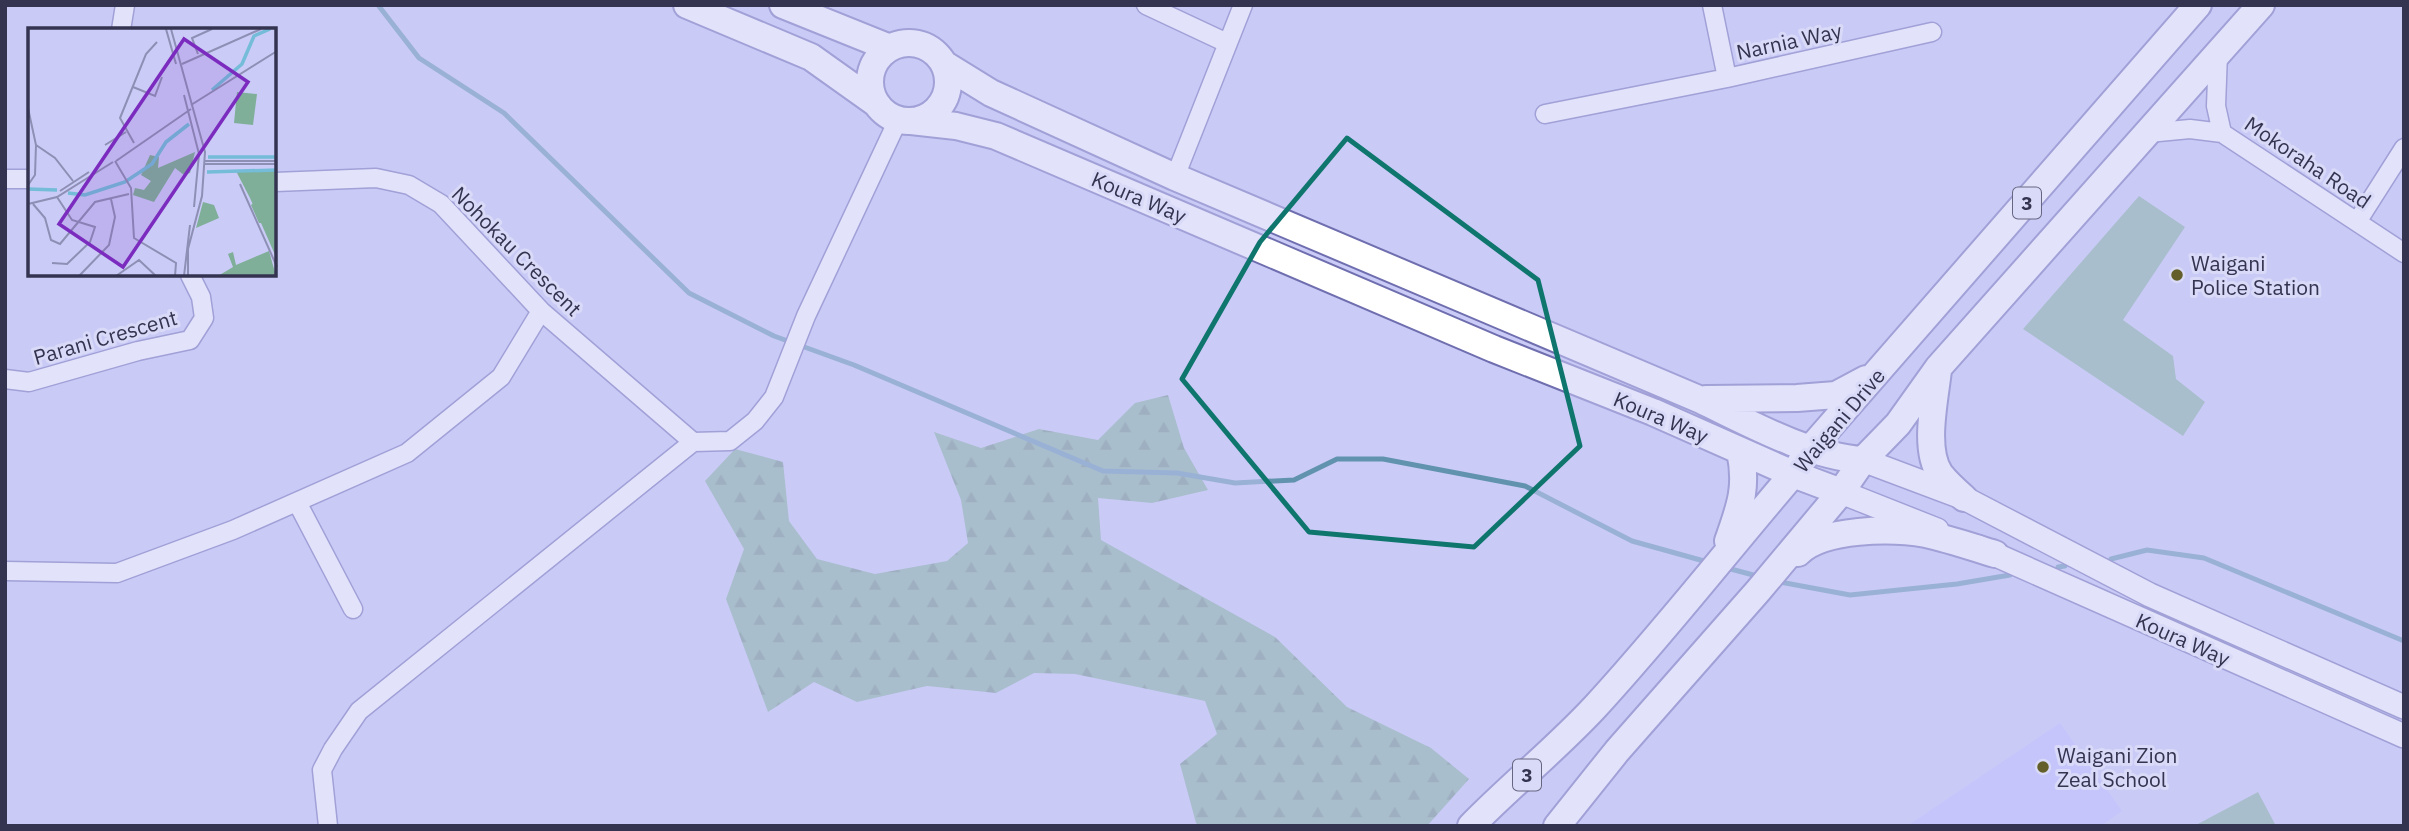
<svg xmlns="http://www.w3.org/2000/svg" width="2409" height="831" viewBox="0 0 2409 831" font-family="'IBM Plex Sans',sans-serif">
	<defs>
		<pattern id="forest-firs" width="22" height="20" patternUnits="userSpaceOnUse" patternTransform="scale(1.75)"><rect width="22" height="20" fill="#7faf98"/><path d="M5 1l3.5 6h-7zM16 11l3.5 6h-7z" fill="#698f7e"/></pattern>
	</defs>
	<rect width="100%" height="100%" fill="#cacbf7"/>
	<path fill="#bebffe" d="M 2060,723 L 2122,811 L 2101,826 L 1907,826 Z"/>
	<path fill="#7faf98" d="M 2139,196 L 2185,227 L 2123,320 L 2173,356 L 2176,379 L 2205,402 L 2183,436 L 2023,329 Z
		M 2258,792 L 2276,826 L 2194,826 Z"/>
	<path fill="url(#forest-firs)" d="M 1168,395 L 1184,448 L 1208,490 L 1152,503 L 1098,498 L 1101,540 L 1275,637 L 1347,707 L 1431,748 L 1469,779 L 1427,826 L 1200,826 L 1196,823 L 1180,764 L 1217,734 L 1205,701 L 1075,674 L 1034,673 L 996,693 L 927,686 L 857,702 L 814,682 L 768,712 L 726,599 L 744,549 L 705,481 L 735,449 L 783,462 L 789,521 L 817,559 L 875,574 L 947,561 L 968,543 L 961,500 L 934,432 L 981,448 L 1039,429 L 1098,440 L 1135,403 Z"/>
	<g fill="none" stroke-linecap="round" stroke-linejoin="round">
		<path stroke="#6193ae" stroke-width="5" d="M 378,5 L 419,58 L 504,113 L 689,293 L 774,336 L 854,365 L 1103,471 L 1177,473 L 1235,483 L 1294,480 L 1337,459 L 1383,459 L 1525,486 L 1632,541 L 1704,561
			M 2111,559 L 2147,550 L 2204,558 L 2404,641
			M 2058,567 L 2065,566
			M 1727,568 L 1757,576
			M 1780,582 L 1850,595 L 1957,584 L 2010,575"/>
		<defs>
			<path id="minor" d="M 1146,5 L 1227,43
				M 1712,5 L 1727,78 L 1932,32
				M 121,30 L 125,5
				M 2218,53 L 2216,106 L 2222,133
				M 1545,114 L 1727,78
				M 2148,133 L 2190,129 L 2222,133 L 2404,253
				M 1175,177 L 1243,5
				M 5,179 L 30,179
				M 275,182 L 376,178 L 409,185 L 441,204 L 541,311 L 693,442
				M 2357,222 L 2404,148
				M 5,379 L 29,382 L 138,351 L 190,340 L 204,318 L 201,297 L 190,275
				M 297,502 L 353,609
				M 5,571 L 117,573 L 233,530 L 407,453 L 501,377 L 541,311
				M 328,826 L 322,770 L 333,749 L 359,711 L 693,442 L 730,441 L 755,421 L 774,397 L 806,316 L 898,120"/>
			<path id="major" d="M 1863,460 L 1964,498 L 2150,595 L 2404,707
				M 1841,492 L 1937,530
				M 1978,547 L 2404,736"/>
			<path id="highway" d="M 687,5 L 811,57 L 877,104
				M 783,5 L 890,48
				M870 82a39 39 0 1 1 78 0a39 39 0 1 1-78 0Z
				M 944,64 L 991,93 L 1175,177 L 1701,400 C 1749,423 1808,456 1863,460
				M 911,121 L 956,126 L 996,136 L 1494,349 L 1653,412 L 1793,474 L 1841,492
				M 1938,370 C 1935,399 1923,449 1940,474 C 1947,483 1956,491 1964,498
				M 1706,399 L 1797,398 L 1836,395 L 1866,379
				M 1728,541 C 1740,507 1748,487 1740,451
				M 1798,553 C 1823,528 1892,528 1926,534 C 1949,539 1972,547 1995,554
				M 1471,826 C 1511,785 1556,749 1595,707 C 1664,632 1727,551 1793,474 L 1811,448 L 2198,5
				M 1557,826 L 1617,751 L 1758,591 L 1841,492 L 1863,460 L 1898,424 L 1938,368 L 2261,5"/>
		</defs>
		<use href="#minor" stroke="#6f6eaf" stroke-width="21"/>
		<use href="#major" stroke="#6f6eaf" stroke-width="26"/>
		<use href="#highway" stroke="#6f6eaf" stroke-width="30"/>
		<use href="#minor" stroke="#fff" stroke-width="18"/>
		<use href="#major" stroke="#fff" stroke-width="23"/>
		<use href="#highway" stroke="#fff" stroke-width="26"/>
	</g>
	<path d="M0 0H2409V831H0ZM 1347,138 L 1538,280 L 1580,446 L 1474,547 L 1309,532 L 1182,379 L 1260,242 Z" fill="#cacbf7" fill-opacity=".55" fill-rule="evenodd"/>
	<path fill="none" stroke="#0f766e" stroke-width="5" stroke-linejoin="round" d="M 1347,138 L 1538,280 L 1580,446 L 1474,547 L 1309,532 L 1182,379 L 1260,242 Z"/>
	<g fill="#635e2a" stroke="#d9daf7" stroke-width="2.5">
		<circle cx="2177" cy="275" r="7"/>
		<circle cx="2043" cy="767" r="7"/>
	</g>
	<g text-anchor="middle" dominant-baseline="central" stroke-width="6" stroke-linejoin="round" paint-order="stroke">
		<g fill="#d9daf7" stroke="#666682" stroke-width="2">
			<rect x="2013" y="187.5" width="28" height="31" rx="5"/>
			<rect x="1513" y="759.5" width="28" height="31" rx="5"/>
		</g>
		<g font-size="19" font-weight="bold" fill="#343450">
			<text x="2027" y="203">3</text>
			<text x="1527" y="775">3</text>
		</g>
		<g font-size="21" fill="#343450" stroke="#d9daf7">
			<text transform="translate(1789 41) rotate(-12)">Narnia Way</text>
			<text transform="translate(2308 162) rotate(34)">Mokoraha Road</text>
			<text transform="translate(1139 197) rotate(23)">Koura Way</text>
			<text transform="translate(517 251) rotate(45)">Nohokau Crescent</text>
			<text transform="translate(105 337) rotate(-16)">Parani Crescent</text>
			<text transform="translate(1661 417) rotate(23)">Koura Way</text>
			<text transform="translate(1839 420) rotate(-50)">Waigani Drive</text>
			<text transform="translate(2183 639) rotate(24)">Koura Way</text>
		</g>
		<g font-size="21" fill="#343450" stroke="#d9daf7" text-anchor="start">
			<text x="2191" y="263">Waigani<tspan x="2191" dy="24">Police Station</tspan></text>
			<text x="2057" y="755">Waigani Zion<tspan x="2057" dy="24">Zeal School</tspan></text>
		</g>
	</g>
	<g transform="translate(28 28)">
		<rect width="248" height="248" fill="#cacbf7"/>
		<path d="M 209,64 L 229,66 L 225,97 L 206,95 ZM 208,143 L 248,143 L 248,229 L 222,170 ZM 175,174 L 186,177 L 191,190 L 168,200 ZM 241,223 L 248,248 L 190,248 L 205,239 L 200,226 L 205,224 L 208,237 Z" fill="#7faf98"/>
		<path d="M 167,124 L 162,145 L 156,147 L 147,140 L 126,174 L 105,167 L 107,160 L 116,162 L 123,153 L 113,147 L 122,127 L 131,129 L 130,140 ZM 234,169 L 247,180 L 248,196 L 231,195 L 223,177 Z" fill="#7faf98"/>
		<path fill="none" stroke="#74bcd7" stroke-width="3.5" d="M 184,62 L 214,36 L 226,8 L 242,1M 180,129 L 249,129M 179,144 L 249,142M 0,161 L 29,162M 40,165 L 57,167 L 97,154 L 124,136 L 138,114 L 161,96"/>
		<path fill="none" stroke="#8e8fb4" stroke-width="2" d="M 138,1 L 148,36M 143,1 L 177,124 L 174,168 L 160,221 L 160,248M 170,26 L 164,10 L 184,1M 154,36 L 233,1M 105,59 L 127,68 L 134,49M 156,67 L 171,126 L 166,179M 163,77 L 249,23M 0,80 L 8,117 L 7,147 L 0,157M 106,115 L 92,90 L 118,26 L 129,14M 8,117 L 27,130 L 45,153M 77,117 L 98,104M 87,133 L 103,160 L 106,210 L 148,235 L 147,248M 88,133 L 163,81M 177,133 L 249,133M 177,136 L 249,136M 212,156 L 249,239M 32,163 L 61,144M 0,176 L 29,169 L 85,134M 5,176 L 17,190 L 23,212 L 32,216 L 67,174 L 101,166M 24,235 L 39,236 L 62,214 L 67,199 L 44,192 L 29,169M 51,248 L 81,217 L 87,189 L 83,171M 88,248 L 111,232 L 128,248M 156,248 L 162,197"/>
		<path fill="#7b2cbf" fill-opacity="0.15" stroke="#7b2cbf" stroke-width="3.5" d="M 156,11 L 220,54 L 95,239 L 31,196 Z"/>
		<rect width="248" height="248" fill="none" stroke="#343450" stroke-width="3.5"/>
	</g>
	<rect width="2409" height="831" fill="none" stroke="#343450" stroke-width="14"/>
</svg>
